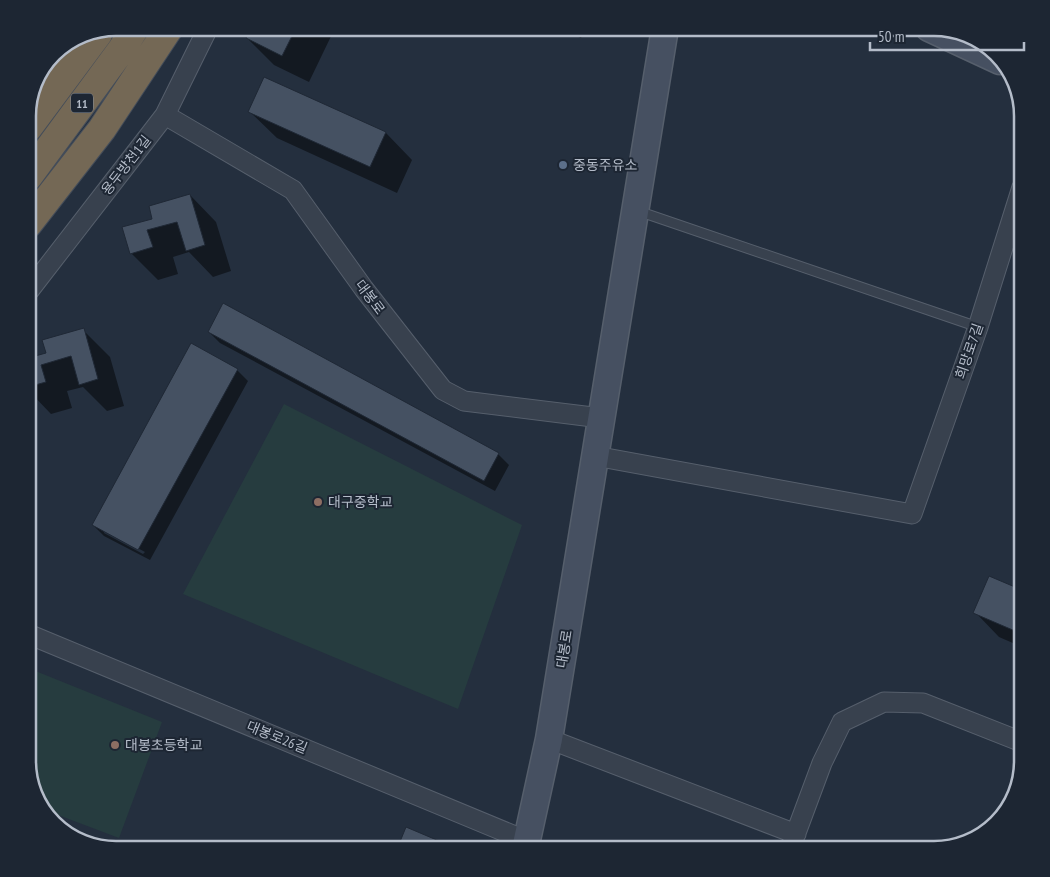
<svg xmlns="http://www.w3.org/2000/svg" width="1050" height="877" viewBox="0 0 1050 877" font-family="'PT Sans Narrow','Noto Sans KR',sans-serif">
	<rect width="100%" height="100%" fill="#242f3e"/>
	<path fill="#263c3f" d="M 284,404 L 522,525 L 458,709 L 183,594 Z
		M 28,668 L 162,722 L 119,838 L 45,810 L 37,799 L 28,766 Z"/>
	<path fill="#0007" fill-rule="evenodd" d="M 252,28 L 335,28 L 309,82 L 274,65 L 247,38 Z
		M 556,28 L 586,28 L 581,38 Z
		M 265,79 L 386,133 L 412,160 L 397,193 L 277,138 L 250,112 Z
		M 190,195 L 216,222 L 231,271 L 213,277 L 189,252 L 173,257 L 178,274 L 158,280 L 131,253 L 154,219 Z
		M 83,330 L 110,357 L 124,406 L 107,411 L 83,387 L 67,391 L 72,408 L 51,414 L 28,390 L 28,360 L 48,354 Z
		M 209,332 L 498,454 L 509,465 L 495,491 L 220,343 Z
		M 237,370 L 248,381 L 150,560 L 104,536 L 93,525 ZM 104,530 L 145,552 L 143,554 L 104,533 Z
		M 28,512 L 32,526 L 28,527 Z
		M 990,577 L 1022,591 L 1022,647 L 999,637 L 975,612 Z
		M 407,828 L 455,849 L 398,849 Z"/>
	<path fill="#455162" stroke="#1f2835" d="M 251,28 L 296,28 L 282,56 L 246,38 Z
		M 264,77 L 386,132 L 370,167 L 248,112 Z
		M 190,194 L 205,245 L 186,251 L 177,222 L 147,230 L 153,247 L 130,254 L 122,227 L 152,219 L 149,206 Z
		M 223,303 L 499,453 L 484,481 L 208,332 Z
		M 84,328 L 98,379 L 79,385 L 71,356 L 41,365 L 46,382 L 28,387 L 28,358 L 46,353 L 42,340 Z
		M 191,343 L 238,369 L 138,550 L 92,525 Z
		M 989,576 L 1022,590 L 1022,634 L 973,613 Z
		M 406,827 L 458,849 L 397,849 Z"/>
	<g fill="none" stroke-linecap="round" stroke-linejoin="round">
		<defs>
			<path id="lane" d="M 638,211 L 978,327"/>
			<path id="street" d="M 165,115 L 293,190 L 364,289 L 443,390 L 464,401 L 601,418
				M 28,292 L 165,115 L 208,28
				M 595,456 L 912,514 L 978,327 L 1022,187
				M 28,634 L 527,841
				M 549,739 L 796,834
				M 790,849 L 822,763 L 842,722 L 884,702 L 923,703 L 1022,742"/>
			<path id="secondary" d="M 929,28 L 1000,61
				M 525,849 L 549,739 L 665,28"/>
			<path id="highway" d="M 35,85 L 58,50
				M 28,128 L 98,34
				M 28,177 L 122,49 L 135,28
				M 28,224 L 102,129 L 169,28"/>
		</defs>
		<use href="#lane" stroke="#565f6c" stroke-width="11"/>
		<use href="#street" stroke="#565f6c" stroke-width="21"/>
		<use href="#secondary" stroke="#565f6c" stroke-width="29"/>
		<use href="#highway" stroke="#434c59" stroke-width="30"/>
		<use href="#lane" stroke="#38414e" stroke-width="9"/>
		<use href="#street" stroke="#38414e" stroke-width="19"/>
		<use href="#secondary" stroke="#465061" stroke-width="26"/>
		<use href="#highway" stroke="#746855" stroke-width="28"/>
	</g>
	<circle fill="#5c6f8a" stroke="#1d2633" stroke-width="2" cx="563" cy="165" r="5"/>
	<g fill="#8d6e63" stroke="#1d2633" stroke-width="2">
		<circle cx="318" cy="502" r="5"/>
		<circle cx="115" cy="745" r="5"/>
	</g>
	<g text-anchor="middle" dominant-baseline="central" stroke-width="4" stroke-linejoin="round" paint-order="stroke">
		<rect fill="#1d2633" stroke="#878f9c" stroke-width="1" x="71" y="93.5" width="22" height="19" rx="4"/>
		<g font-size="12" font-weight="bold" fill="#b4bcc9">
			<text x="82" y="103">11</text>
		</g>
		<g font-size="14" fill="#b4bcc9" stroke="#1d2633">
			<text transform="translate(126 165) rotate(-52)">용두방천1길</text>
			<text transform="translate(370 297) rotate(53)">대봉로</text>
			<text transform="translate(969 351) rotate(-71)">희망로7길</text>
			<text transform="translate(564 649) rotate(-81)">대봉로</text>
			<text transform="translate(277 737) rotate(22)">대봉로26길</text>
		</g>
		<g font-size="14" fill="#b4bcc9" stroke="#1d2633" text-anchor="start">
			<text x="573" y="165">중동주유소</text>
			<text x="328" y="502">대구중학교</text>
			<text x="125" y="745">대봉초등학교</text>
		</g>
	</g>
	<path d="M0 0H1050V877H0ZM116 36H934A80 80 0 0 1 1014 116V761A80 80 0 0 1 934 841H116A80 80 0 0 1 36 761V116A80 80 0 0 1 116 36Z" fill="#1d2633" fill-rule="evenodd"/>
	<path fill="none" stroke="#b4bcc9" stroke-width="2.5" d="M116 36H934A80 80 0 0 1 1014 116V761A80 80 0 0 1 934 841H116A80 80 0 0 1 36 761V116A80 80 0 0 1 116 36Z"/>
	<path d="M870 42v8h154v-8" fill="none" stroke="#b4bcc9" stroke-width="2.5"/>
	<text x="878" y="42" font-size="15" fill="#b4bcc9" stroke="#1d2633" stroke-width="4" paint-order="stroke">50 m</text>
</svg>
